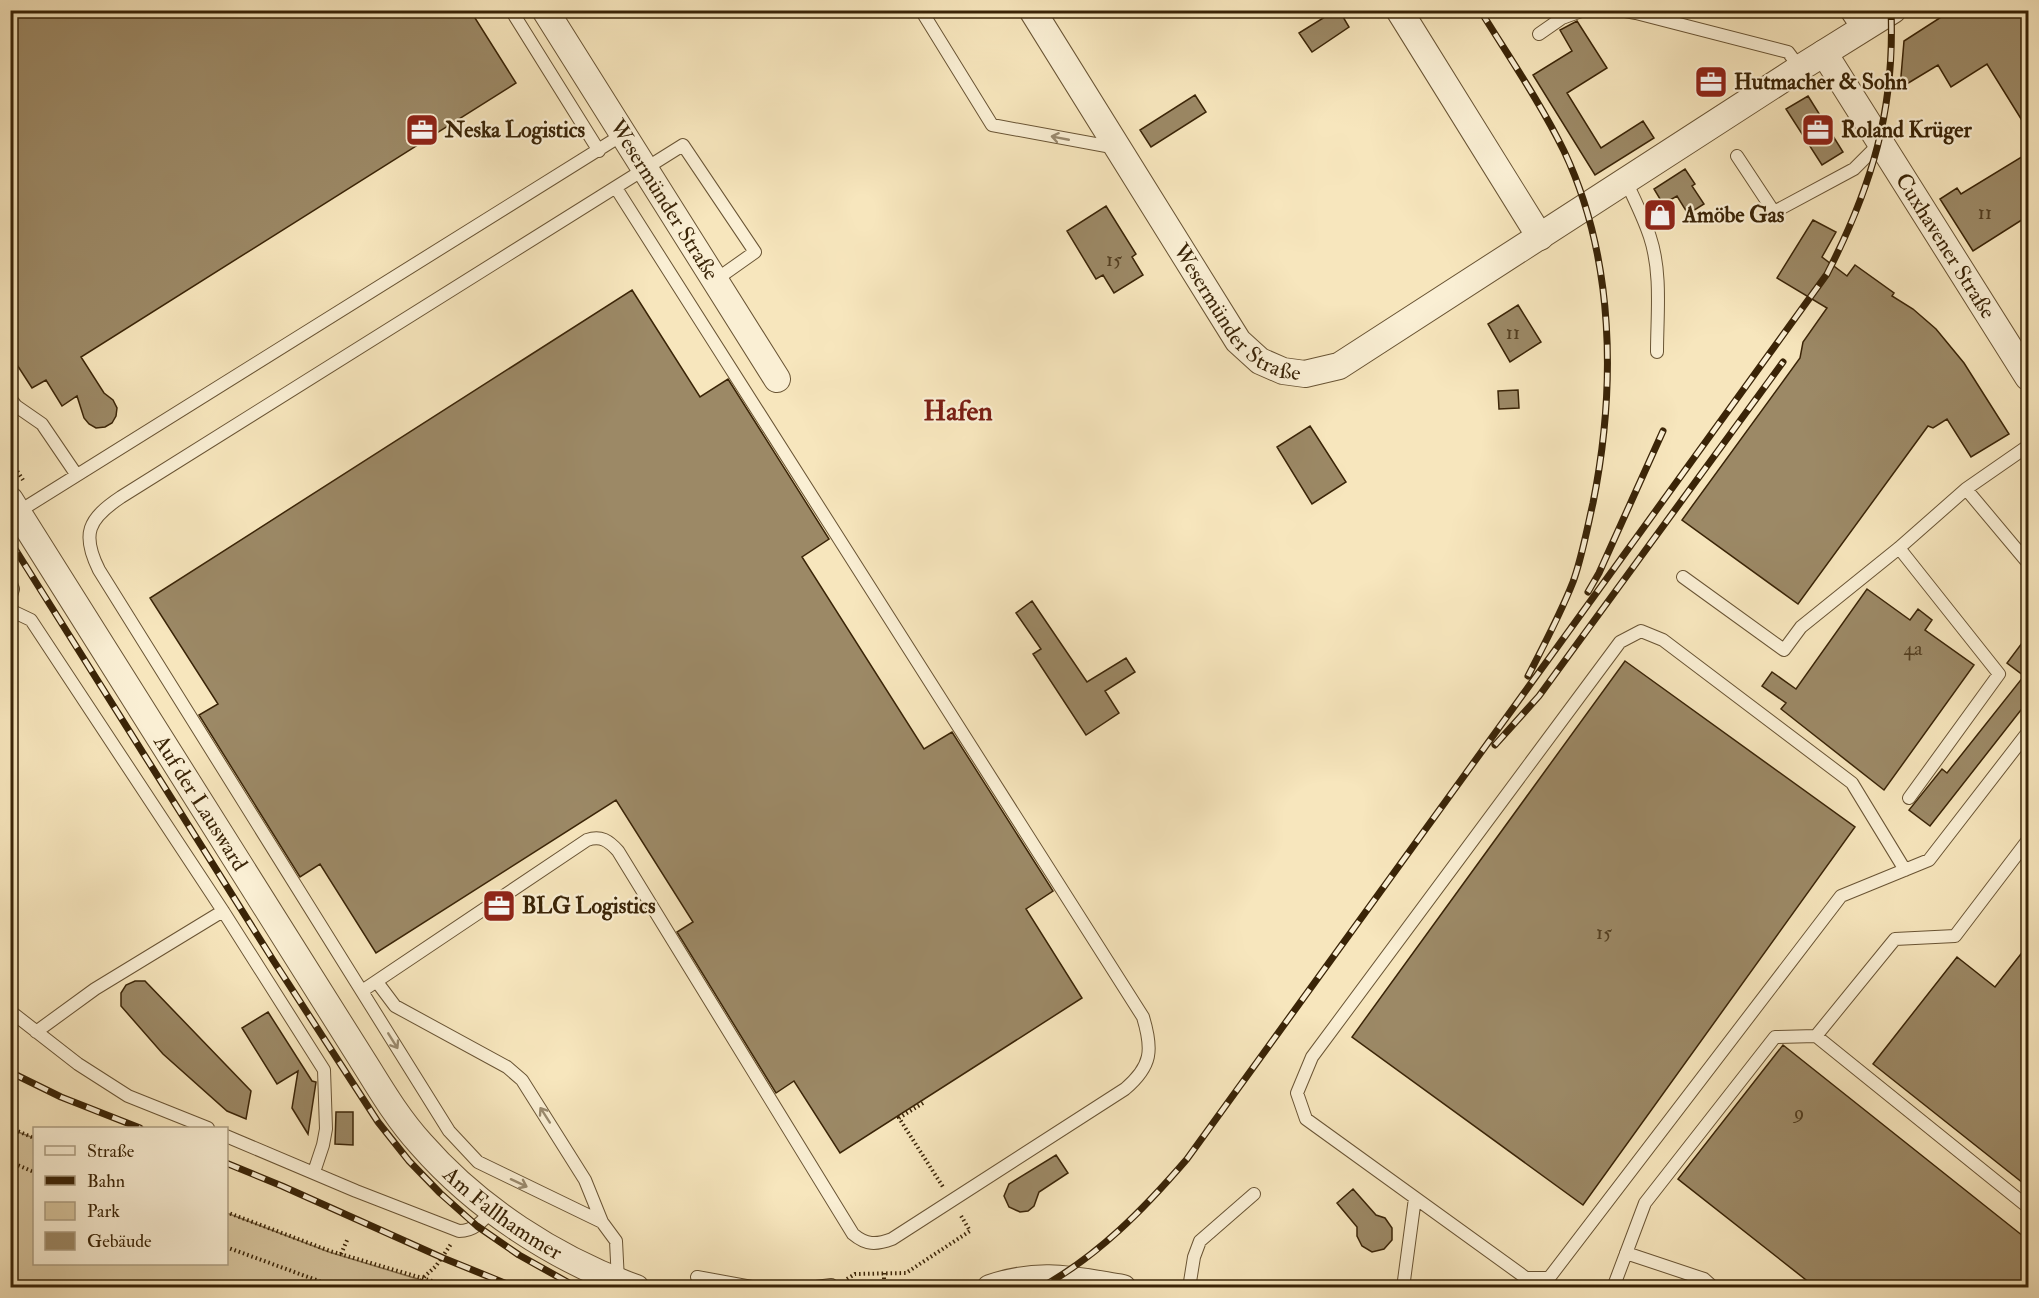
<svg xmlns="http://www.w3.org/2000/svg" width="2039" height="1298" viewBox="0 0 2039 1298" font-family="'IM FELL Double Pica',serif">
	<rect width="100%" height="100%" fill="#f7e6bd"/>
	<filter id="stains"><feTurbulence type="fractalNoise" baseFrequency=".00333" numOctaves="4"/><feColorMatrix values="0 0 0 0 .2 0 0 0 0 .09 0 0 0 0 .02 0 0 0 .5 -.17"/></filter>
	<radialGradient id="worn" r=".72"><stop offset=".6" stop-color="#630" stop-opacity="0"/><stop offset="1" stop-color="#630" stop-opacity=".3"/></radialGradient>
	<path fill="#d7c59e" stroke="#887452" stroke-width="1.5" d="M 10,1129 L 34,1138 L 34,1264 L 226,1264 L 227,1213 L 329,1252 L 444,1287 L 11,1287 Z"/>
	<path fill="#9c8966" stroke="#3a2407" stroke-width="1.5" d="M 10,10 L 470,10 L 516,83 L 81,357 L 104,393 L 113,400 L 117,408 L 116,416 L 112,423 L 105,427 L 96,428 L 89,424 L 84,418 L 77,396 L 62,406 L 46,380 L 32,388 L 10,354 Z
		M 1336,10 L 1339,10 L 1349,27 L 1312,52 L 1299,33 Z
		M 1952,10 L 2028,10 L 2028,130 L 1987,64 L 1951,87 L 1938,65 L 1900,88 L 1904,41 Z
		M 1577,21 L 1607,68 L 1567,93 L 1601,148 L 1643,121 L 1654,138 L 1595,175 L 1533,75 L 1572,51 L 1560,30 Z
		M 1195,95 L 1206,112 L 1151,147 L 1140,130 Z
		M 1808,96 L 1843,152 L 1822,165 L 1786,109 Z
		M 2028,153 L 2028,216 L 1973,251 L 1940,199 L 1957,188 L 1961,194 Z
		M 1685,169 L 1695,184 L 1692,186 L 1704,204 L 1688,214 L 1677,196 L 1663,204 L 1654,189 Z
		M 1106,206 L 1136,254 L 1132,257 L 1143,275 L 1114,293 L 1103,275 L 1096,279 L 1067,231 Z
		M 1813,220 L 1836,232 L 1822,257 L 1847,276 L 1855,265 L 1894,293 L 1892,296 L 1913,309 L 1936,329 L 1964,363 L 2009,434 L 1971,457 L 1947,419 L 1933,428 L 1928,426 L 1798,604 L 1682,520 L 1800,358 L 1803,342 L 1827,308 L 1777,278 Z
		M 632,290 L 700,397 L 728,379 L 829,539 L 802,557 L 924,749 L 952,732 L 1053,891 L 1026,909 L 1082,998 L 840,1153 L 794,1081 L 776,1093 L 677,932 L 693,922 L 616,800 L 376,953 L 320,864 L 300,877 L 199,715 L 218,704 L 150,598 Z
		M 1518,305 L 1541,342 L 1510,362 L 1488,324 Z
		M 1518,390 L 1519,408 L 1499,409 L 1498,391 Z
		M 1310,426 L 1346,482 L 1312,504 L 1277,447 Z
		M 1867,589 L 1910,620 L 1918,609 L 1932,620 L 1925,630 L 1974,665 L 1884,790 L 1781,709 L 1786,703 L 1762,686 L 1772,672 L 1796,689 Z
		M 1032,601 L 1087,682 L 1126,658 L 1135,672 L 1105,691 L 1119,713 L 1086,735 L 1033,654 L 1041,649 L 1016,613 Z
		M 2028,635 L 2028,701 L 1930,826 L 1909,810 L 1942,769 L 1947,773 L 2024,676 L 2007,663 Z
		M 1625,661 L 1855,827 L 1583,1205 L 1352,1037 Z
		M 2028,945 L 2028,1187 L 1873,1064 L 1957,957 L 1995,987 Z
		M 135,981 L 145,981 L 251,1091 L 246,1119 L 227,1111 L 163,1054 L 121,1006 L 121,993 L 126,985 Z
		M 268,1012 L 312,1081 L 316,1082 L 308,1134 L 292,1108 L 298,1071 L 277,1084 L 242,1028 Z
		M 1783,1045 L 2028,1240 L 2028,1274 L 2018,1287 L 1815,1287 L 1678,1179 Z
		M 336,1112 L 353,1112 L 353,1145 L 335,1144 Z
		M 1056,1155 L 1068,1173 L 1039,1192 L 1034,1206 L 1028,1211 L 1020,1212 L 1009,1207 L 1004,1196 L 1009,1184 Z
		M 1353,1189 L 1376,1215 L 1385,1218 L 1392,1228 L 1392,1240 L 1384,1249 L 1372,1252 L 1362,1246 L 1357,1236 L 1357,1227 L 1337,1203 Z"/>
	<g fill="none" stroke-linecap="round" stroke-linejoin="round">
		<defs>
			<path id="lane" d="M 511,10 L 599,151
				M 921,10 L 992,125 L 1117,148
				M 1620,10 L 1636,13 L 1788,52 L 1800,68
				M 1845,10 L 1859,31
				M 1539,34 L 1562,18 L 1584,10
				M 1737,156 L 1774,212 L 1854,169 L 1880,143
				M 1626,181 C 1634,199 1644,218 1650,237 C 1662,273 1657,315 1657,352
				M 10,398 L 16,406 L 42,424 L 76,474
				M 1966,489 L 2028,563
				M 18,512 L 622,135
				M 1899,548 L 1999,674 L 1909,798
				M 1683,577 L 1784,650 L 1801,627 L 1899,548 L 1966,489 L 2028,446
				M 10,581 L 13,589 L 10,599
				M 10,610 L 31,620 L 223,911 L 324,1070 L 326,1129 L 323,1145 L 314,1172
				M 1905,870 L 1852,783 L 1663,640 L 1641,631 L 1620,642 L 1312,1057 L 1297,1093 L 1306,1119 L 1526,1278 L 1549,1278 L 1841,896 L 1929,860 L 2028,732
				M 377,982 L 395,1006 L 507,1067 L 522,1080 L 585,1180 L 602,1222 L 616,1241 L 618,1281
				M 362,991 L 587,840 C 601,835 609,841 618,851 L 853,1234 C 866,1245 876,1245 892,1239 L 1125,1089 C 1152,1066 1153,1050 1143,1017 L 616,188
				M 10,1011 L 78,1064 L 128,1096 L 208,1128
				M 36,1032 L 95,989 L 223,911
				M 1816,1036 L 2028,1207
				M 226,1136 L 356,1191 L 459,1231 C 474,1231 483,1221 492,1210
				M 602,1222 L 478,1162 L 449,1131 L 99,570 C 81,534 88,519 121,497 L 683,145 L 755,252 L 714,281
				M 1626,1253 L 1704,1279 L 1714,1288
				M 697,1277 L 757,1288
				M 809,1288 L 831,1285 L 832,1288
				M 1189,1288 L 1194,1257 L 1200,1241 L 1254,1194
				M 1403,1288 L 1415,1198
				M 1613,1288 L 1645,1203 L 1775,1037 L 1816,1036 L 1895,939 L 1955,936 L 2028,840"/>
			<g id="street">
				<path id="s1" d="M 545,10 L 777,379"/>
				<path id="s2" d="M 1032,10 L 1238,341 L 1260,361 L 1283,371 L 1305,374 L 1339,366 L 1800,68 L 1893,10"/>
				<path d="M 1399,10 L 1540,237"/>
				<path id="s3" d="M 1824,53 L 2028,377"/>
				<path id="s4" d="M 10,500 L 368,1069 C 384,1095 400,1121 421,1144 C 477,1208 555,1259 636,1288"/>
				<path d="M 990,1288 C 1040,1271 1073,1280 1123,1288"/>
			</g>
		</defs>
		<use href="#lane" stroke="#695434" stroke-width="14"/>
		<use href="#street" stroke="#695434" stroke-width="28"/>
		<path stroke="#3a2407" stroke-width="4" stroke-dasharray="1.5 3" stroke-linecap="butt" d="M 10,460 L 23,480
			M 923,1103 L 899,1118 L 943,1187
			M 10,1128 L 34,1138
			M 10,1162 L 34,1172
			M 226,1212 L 330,1251 L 456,1288
			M 226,1247 L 338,1288
			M 341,1254 L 348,1238
			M 884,1273 L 884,1288
			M 847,1279 L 855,1274 L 906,1273 L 970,1231 L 960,1214
			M 416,1288 L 424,1277 L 436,1266 L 451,1244"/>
		<use href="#lane" stroke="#faefd4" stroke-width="12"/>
		<use href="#street" stroke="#faefd4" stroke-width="26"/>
		<defs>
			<path id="rail" d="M 1480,10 C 1509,57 1540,102 1564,151 C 1615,259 1616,388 1593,503 C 1587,529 1582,557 1573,582 C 1560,615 1544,645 1528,676
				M 10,541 L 273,960 L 378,1122 L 409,1161 L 440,1193 L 477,1226 L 519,1255 L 578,1288
				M 1588,592 L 1599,573 L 1663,431
				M 1495,745 L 1539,696 L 1783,362
				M 10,1072 L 61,1097 L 140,1128
				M 226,1163 L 282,1186 L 443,1258 L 517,1288
				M 1040,1288 C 1098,1256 1144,1209 1187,1159 L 1827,274 C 1872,186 1895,110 1891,10"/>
		</defs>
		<use href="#rail" stroke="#3a2407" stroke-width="7"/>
		<use href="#rail" stroke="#faefd4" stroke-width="4.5" stroke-dasharray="14" stroke-linecap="butt"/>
	</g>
	<defs><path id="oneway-shaft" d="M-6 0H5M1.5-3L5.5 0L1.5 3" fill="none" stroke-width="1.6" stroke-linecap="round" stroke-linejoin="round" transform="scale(1.5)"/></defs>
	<g stroke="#9a8a6e">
		<use href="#oneway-shaft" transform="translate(1060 138) rotate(-169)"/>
		<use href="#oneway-shaft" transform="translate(393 1041) rotate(58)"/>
		<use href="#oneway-shaft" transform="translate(545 1115) rotate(-123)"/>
		<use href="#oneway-shaft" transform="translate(519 1183) rotate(25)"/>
	</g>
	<defs>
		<symbol id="office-square" viewBox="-11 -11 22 22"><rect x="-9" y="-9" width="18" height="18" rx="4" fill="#8f2418" stroke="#faefd4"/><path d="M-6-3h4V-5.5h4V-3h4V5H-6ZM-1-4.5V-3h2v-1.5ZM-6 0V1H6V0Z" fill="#fff"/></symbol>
		<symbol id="shop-square" viewBox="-11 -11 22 22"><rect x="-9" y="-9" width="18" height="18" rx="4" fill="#8f2418" stroke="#faefd4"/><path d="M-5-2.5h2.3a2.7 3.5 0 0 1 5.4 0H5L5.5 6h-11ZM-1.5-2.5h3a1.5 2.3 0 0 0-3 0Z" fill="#fff"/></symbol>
	</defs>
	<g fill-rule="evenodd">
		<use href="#office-square" x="1692" y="63" width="38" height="38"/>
		<use href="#office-square" x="403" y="111" width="38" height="38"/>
		<use href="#office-square" x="1799" y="111" width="38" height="38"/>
		<use href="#shop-square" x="1641" y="196" width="38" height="38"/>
		<use href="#office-square" x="480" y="887" width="38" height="38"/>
	</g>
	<g text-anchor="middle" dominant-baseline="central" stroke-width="4.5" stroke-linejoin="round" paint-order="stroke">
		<g font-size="20" fill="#523d1f">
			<text x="1985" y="212">11</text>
			<text x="1114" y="259">15</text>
			<text x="1513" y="332">11</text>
			<text x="1913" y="648">4a</text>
			<text x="1604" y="932">15</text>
			<text x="1799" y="1112">9</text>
		</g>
		<g font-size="22" font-weight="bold" fill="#3a2407" stroke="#faefd4" text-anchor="start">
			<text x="1734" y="82">Hutmacher &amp; Sohn</text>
			<text x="445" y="130">Neska Logistics</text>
			<text x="1841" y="130">Roland Krüger</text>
			<text x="1683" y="215">Amöbe Gas</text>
			<text x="522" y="906">BLG Logistics</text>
		</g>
		<g font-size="22" fill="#3a2407" stroke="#faefd4">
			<text stroke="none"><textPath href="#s1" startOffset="224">Wesermünder Straße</textPath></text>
			<text stroke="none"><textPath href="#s3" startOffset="228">Cuxhavener Straße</textPath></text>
			<text stroke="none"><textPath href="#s2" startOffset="370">Wesermünder Straße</textPath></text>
			<text stroke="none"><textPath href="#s4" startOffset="358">Auf der Lausward</textPath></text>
			<text stroke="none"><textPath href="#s4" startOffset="872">Am Fallhammer</textPath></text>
		</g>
		<g font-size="28" font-weight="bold" fill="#7a1f14" stroke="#faefd4">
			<text x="958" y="411">Hafen</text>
		</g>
	</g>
	<rect width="2039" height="1298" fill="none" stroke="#f7e6bd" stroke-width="36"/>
	<rect x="12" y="12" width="2015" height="1274" fill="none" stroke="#3a2407" stroke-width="3"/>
	<rect x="18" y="18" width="2003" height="1262" fill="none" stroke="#3a2407" stroke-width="1.5"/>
	<rect x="33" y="1127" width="195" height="138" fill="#faefd4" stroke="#ad9e82" stroke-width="1.5"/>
	<rect x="45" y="1146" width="30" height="9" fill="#faefd4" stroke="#ad9e82" stroke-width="1.5"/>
	<text x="87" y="1157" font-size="18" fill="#3a2407">Straße</text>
	<rect x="45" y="1176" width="30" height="9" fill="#3a2407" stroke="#ad9e82" stroke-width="1.5"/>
	<text x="87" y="1187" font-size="18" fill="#3a2407">Bahn</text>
	<rect x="45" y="1202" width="30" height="18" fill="#d7c59e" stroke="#ad9e82" stroke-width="1.5"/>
	<text x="87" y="1217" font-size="18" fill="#3a2407">Park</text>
	<rect x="45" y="1232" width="30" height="18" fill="#9c8966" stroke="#ad9e82" stroke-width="1.5"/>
	<text x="87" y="1247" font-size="18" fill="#3a2407">Gebäude</text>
	<rect width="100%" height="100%" filter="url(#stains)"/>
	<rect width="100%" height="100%" fill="url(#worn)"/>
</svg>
